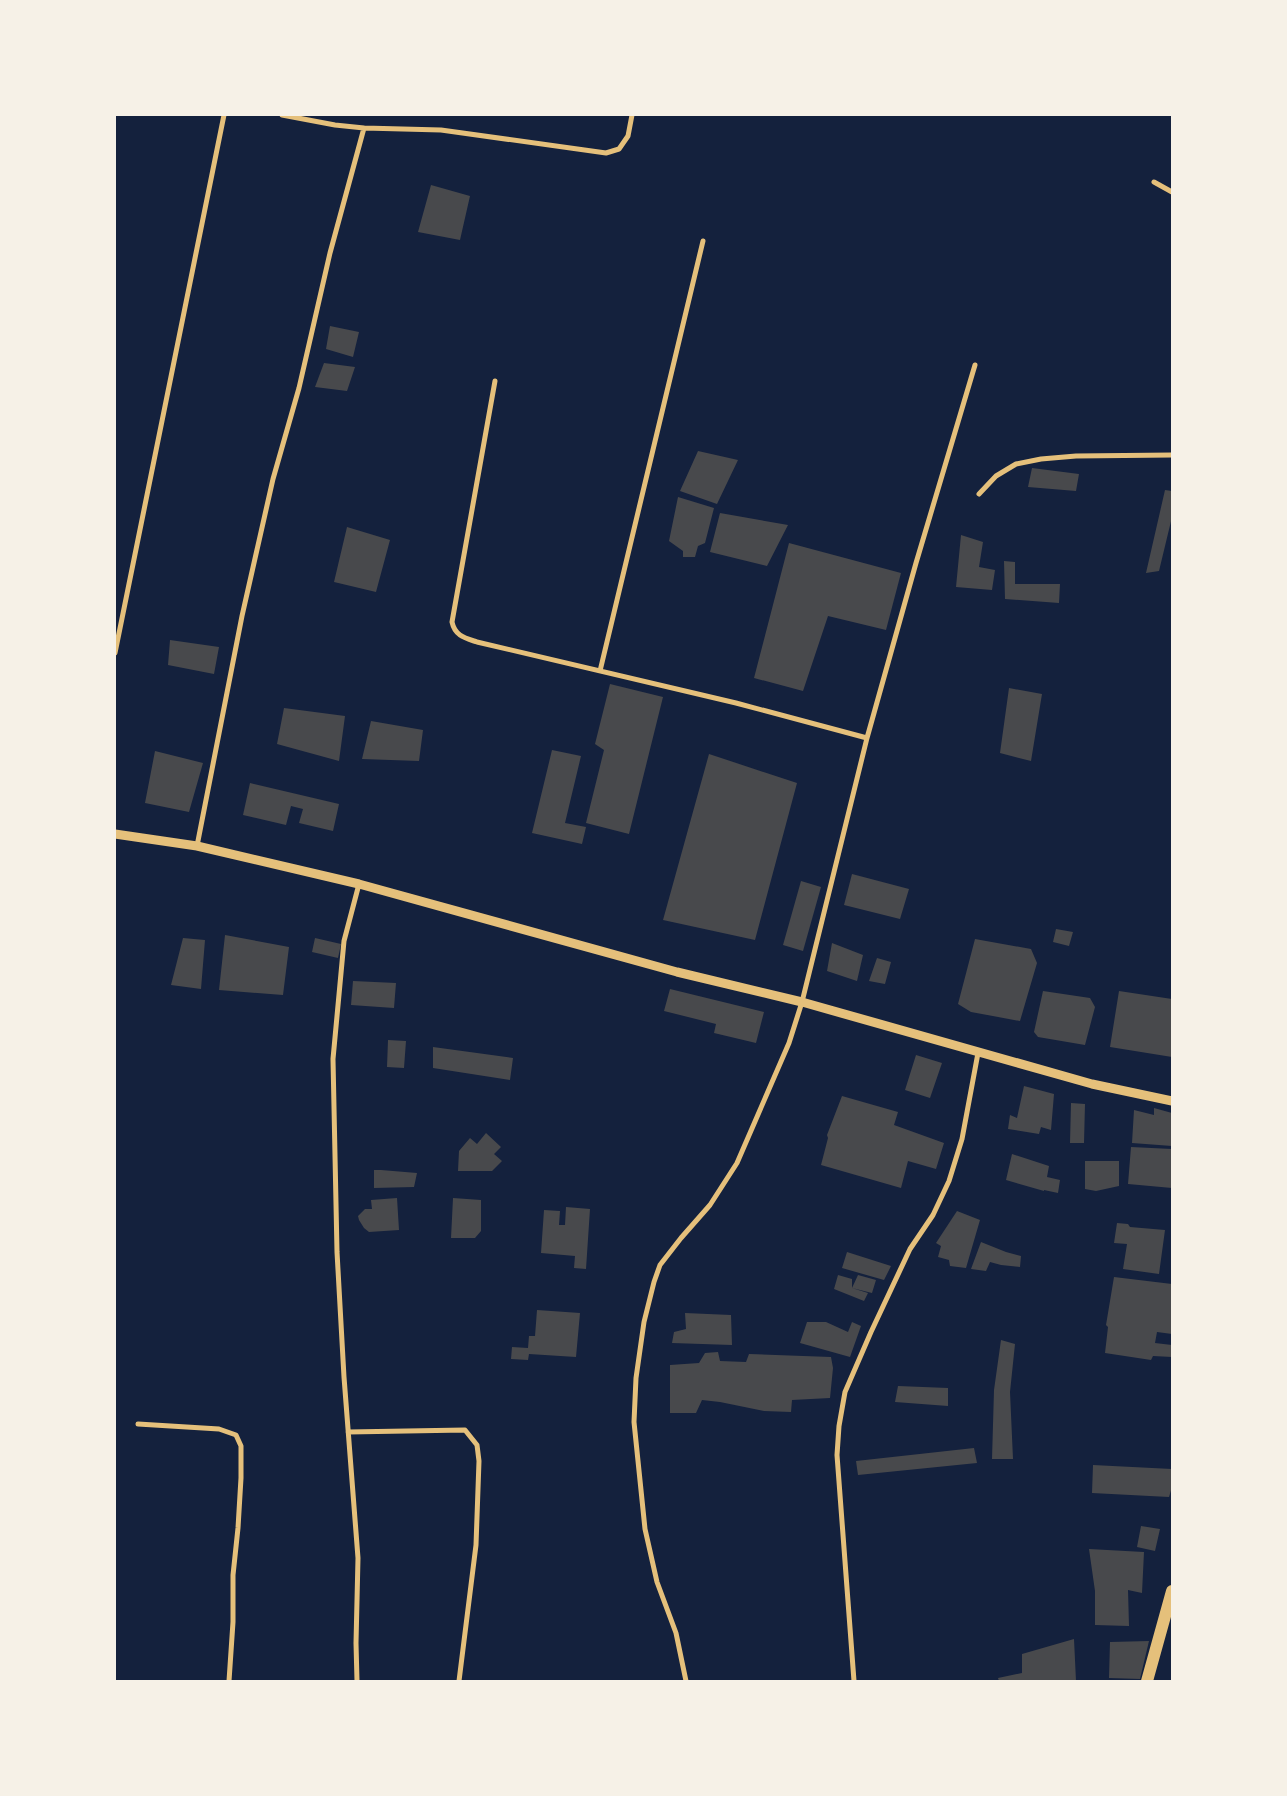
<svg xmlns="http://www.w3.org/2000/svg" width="1287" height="1796" viewBox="0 0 1287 1796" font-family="'PT Sans Narrow',sans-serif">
	<rect width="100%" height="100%" fill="#14213d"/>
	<path fill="#48494c" d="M 431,185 L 470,196 L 460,240 L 418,232 Z
		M 330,326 L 359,332 L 353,357 L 326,349 Z
		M 324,363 L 355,367 L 347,391 L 315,387 Z
		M 698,451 L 738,460 L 717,504 L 680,491 Z
		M 1032,468 L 1079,474 L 1076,491 L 1028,487 Z
		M 1165,490 L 1172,491 L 1172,517 L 1159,571 L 1146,573 Z
		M 678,497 L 714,508 L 705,543 L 698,546 L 695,557 L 683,557 L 683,551 L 669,541 Z
		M 720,513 L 788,525 L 767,566 L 710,552 Z
		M 347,527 L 390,540 L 376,592 L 334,582 Z
		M 961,535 L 983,542 L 979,567 L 995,570 L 992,590 L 956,587 Z
		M 789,543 L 901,573 L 886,630 L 828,616 L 803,691 L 754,678 Z
		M 1004,561 L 1015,562 L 1015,584 L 1060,584 L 1059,603 L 1005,599 Z
		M 170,640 L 219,647 L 214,674 L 168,665 Z
		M 610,684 L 663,697 L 629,834 L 586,823 L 604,750 L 595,744 Z
		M 1009,688 L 1042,694 L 1031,761 L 1000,753 Z
		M 284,708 L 345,716 L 339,761 L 277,744 Z
		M 371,721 L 423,730 L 419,761 L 362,759 Z
		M 552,750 L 581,756 L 565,823 L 586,827 L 582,844 L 532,833 Z
		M 155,751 L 203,763 L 189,812 L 145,803 Z
		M 709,754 L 797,783 L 755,940 L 663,920 Z
		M 250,783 L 339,804 L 333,831 L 299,823 L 303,809 L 291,806 L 286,825 L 243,815 Z
		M 852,874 L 909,889 L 900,919 L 844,905 Z
		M 801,881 L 821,887 L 803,951 L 783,945 Z
		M 1056,929 L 1073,932 L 1069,946 L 1053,942 Z
		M 225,935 L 289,947 L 283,995 L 219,990 Z
		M 183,938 L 205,940 L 201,989 L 171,985 Z
		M 315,938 L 341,944 L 338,958 L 312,952 Z
		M 975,939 L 1031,949 L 1037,963 L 1020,1021 L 971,1012 L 958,1004 Z
		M 832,943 L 863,955 L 857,981 L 827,971 Z
		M 877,958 L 891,962 L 885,984 L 869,981 Z
		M 353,981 L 396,983 L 394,1008 L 351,1005 Z
		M 670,989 L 764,1012 L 756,1043 L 714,1033 L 716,1024 L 664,1011 Z
		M 1043,991 L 1090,998 L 1095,1007 L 1085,1045 L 1038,1037 L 1034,1032 Z
		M 1119,991 L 1172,999 L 1172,1057 L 1110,1047 Z
		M 388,1040 L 406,1041 L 404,1068 L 387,1067 Z
		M 433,1047 L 513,1058 L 510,1080 L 433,1068 Z
		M 916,1055 L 942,1063 L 930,1098 L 905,1090 Z
		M 1024,1086 L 1054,1094 L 1051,1130 L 1041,1127 L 1039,1134 L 1008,1129 L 1010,1115 L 1017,1118 Z
		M 842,1096 L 898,1112 L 894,1125 L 944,1143 L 936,1169 L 908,1161 L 901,1188 L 821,1165 L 828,1138 L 827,1135 Z
		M 1071,1103 L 1085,1104 L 1084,1143 L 1070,1143 Z
		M 1154,1108 L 1172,1113 L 1172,1146 L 1132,1143 L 1134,1110 L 1154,1115 Z
		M 486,1133 L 501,1147 L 494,1154 L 502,1161 L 492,1171 L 458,1171 L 459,1151 L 470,1138 L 477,1144 Z
		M 1131,1147 L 1172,1149 L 1172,1188 L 1128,1184 Z
		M 1012,1154 L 1049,1166 L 1047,1177 L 1060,1180 L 1058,1193 L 1044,1190 L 1044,1191 L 1006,1180 Z
		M 1085,1161 L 1119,1161 L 1119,1186 L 1096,1191 L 1085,1189 Z
		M 374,1170 L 381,1170 L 417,1173 L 414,1187 L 374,1188 Z
		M 397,1198 L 399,1230 L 369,1232 L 364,1228 L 359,1220 L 358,1216 L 365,1209 L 372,1209 L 371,1200 Z
		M 453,1198 L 481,1200 L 481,1231 L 475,1238 L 451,1238 Z
		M 566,1207 L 590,1209 L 586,1269 L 574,1268 L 575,1256 L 541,1253 L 544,1210 L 560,1211 L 559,1225 L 565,1225 Z
		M 957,1211 L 980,1220 L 966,1268 L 950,1266 L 949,1260 L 938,1257 L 941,1246 L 936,1243 Z
		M 1117,1223 L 1128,1224 L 1130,1227 L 1165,1230 L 1159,1274 L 1123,1269 L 1127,1244 L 1114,1243 Z
		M 981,1242 L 1006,1252 L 1021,1256 L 1020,1267 L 1001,1265 L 990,1262 L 986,1271 L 971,1269 Z
		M 847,1252 L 891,1266 L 884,1280 L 842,1268 Z
		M 838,1275 L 852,1279 L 852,1288 L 858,1275 L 876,1280 L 872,1293 L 852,1288 L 868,1293 L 864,1301 L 834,1289 Z
		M 1114,1277 L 1172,1284 L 1172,1334 L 1157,1332 L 1155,1343 L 1172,1345 L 1172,1357 L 1153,1356 L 1151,1360 L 1105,1353 L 1108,1327 L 1106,1325 Z
		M 537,1310 L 580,1313 L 576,1357 L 529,1354 L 528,1360 L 511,1359 L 512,1347 L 528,1348 L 529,1336 L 535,1336 Z
		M 685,1313 L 731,1315 L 732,1345 L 672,1343 L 674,1332 L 686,1329 Z
		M 807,1322 L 826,1322 L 848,1332 L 852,1322 L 861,1326 L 850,1357 L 800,1343 Z
		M 1001,1340 L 1015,1344 L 1010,1392 L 1013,1459 L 992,1459 L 994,1390 Z
		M 718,1352 L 720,1361 L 746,1362 L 749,1354 L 831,1357 L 833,1368 L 830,1398 L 792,1400 L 791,1412 L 764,1411 L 720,1402 L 702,1400 L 696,1413 L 670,1413 L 670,1365 L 699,1363 L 705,1353 Z
		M 898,1386 L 948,1388 L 948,1406 L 895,1402 Z
		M 974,1448 L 977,1463 L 858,1475 L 856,1461 Z
		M 1093,1465 L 1172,1469 L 1172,1487 L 1169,1497 L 1092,1493 Z
		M 1141,1526 L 1160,1529 L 1155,1551 L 1137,1547 Z
		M 1089,1549 L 1144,1552 L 1142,1593 L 1128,1590 L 1129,1626 L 1095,1625 L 1095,1591 Z
		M 1074,1639 L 1076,1681 L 999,1681 L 998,1678 L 1022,1673 L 1022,1654 Z
		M 1149,1641 L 1140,1679 L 1109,1678 L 1110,1642 Z"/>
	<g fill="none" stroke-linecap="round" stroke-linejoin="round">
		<path stroke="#e5c07b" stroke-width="5" d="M 282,115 L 335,125 L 364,128
			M 1154,182 L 1172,192
			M 495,381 L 452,622 C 455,636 465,638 477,642 L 736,703 L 867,738
			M 979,494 L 996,476 L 1016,464 L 1041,459 L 1076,456 L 1172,455
			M 115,653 L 224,115
			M 600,671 L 703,241
			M 197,846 L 242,616 L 273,479 L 299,388 L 330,253 L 364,128 L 441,130 L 606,153 L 619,149 L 628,136 L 632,115
			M 138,1424 L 219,1429 L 236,1435 L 241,1446 L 241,1478 L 238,1528 L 233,1575 L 233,1622 L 229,1681
			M 348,1432 L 465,1430 L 477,1445 L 479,1461 L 476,1545 L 459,1681
			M 357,1681 L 356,1643 L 358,1558 L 344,1377 L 337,1252 L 333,1059 L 344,941 L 359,884
			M 686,1681 L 676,1633 L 657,1582 L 645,1529 L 634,1422 L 636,1378 L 644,1322 L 654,1282 L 660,1265 L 681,1238 L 710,1205 L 737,1163 L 789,1043 L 802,1002 L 867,738 L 916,563 L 975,365
			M 854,1681 L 837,1455 L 839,1426 L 845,1392 L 871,1332 L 910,1249 L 933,1215 L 949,1181 L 962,1139 L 978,1053"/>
		<path stroke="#e5c07b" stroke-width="9" d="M 115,834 L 197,846 L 359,884 L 677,972 L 802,1002 L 1092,1084 L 1172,1101"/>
		<path stroke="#e5c07b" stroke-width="12" d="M 1147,1681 L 1172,1591"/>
	</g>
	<rect width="1287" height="1796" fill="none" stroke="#f6f1e7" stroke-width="232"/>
</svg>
